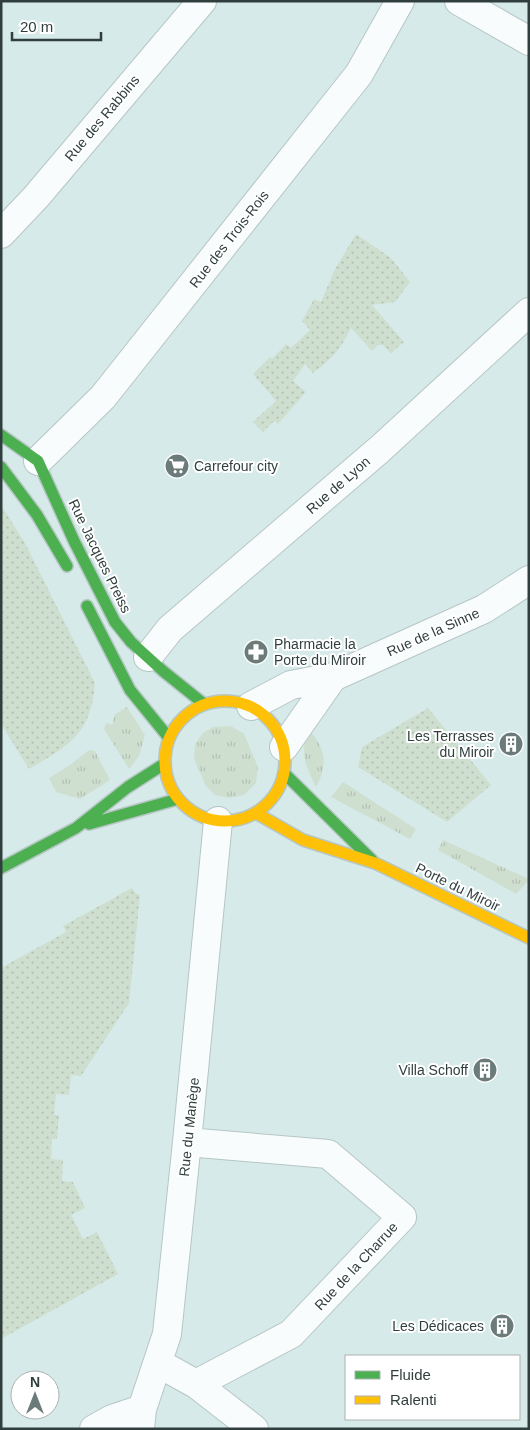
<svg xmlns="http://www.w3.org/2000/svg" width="530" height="1430" viewBox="0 0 530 1430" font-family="Arial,sans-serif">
	<defs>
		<pattern id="grass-tufts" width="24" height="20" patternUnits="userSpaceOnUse" patternTransform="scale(1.25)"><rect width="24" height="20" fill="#cfdfcf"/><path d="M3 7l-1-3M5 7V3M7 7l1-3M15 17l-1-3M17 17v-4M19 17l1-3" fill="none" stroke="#b2c0b3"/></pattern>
		<pattern id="park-dots" width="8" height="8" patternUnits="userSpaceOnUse" patternTransform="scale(1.25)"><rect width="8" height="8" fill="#cfdfcf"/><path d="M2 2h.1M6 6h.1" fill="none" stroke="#b2c0b3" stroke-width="1.8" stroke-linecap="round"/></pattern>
	</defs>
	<rect width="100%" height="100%" fill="#d6eae9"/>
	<path fill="url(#grass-tufts)" d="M 127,707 L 145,735 L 139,756 L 129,769 L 104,729 L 106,723 L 112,725 L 115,714 Z
		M 231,726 L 244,734 L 258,767 L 256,783 L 244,795 L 228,798 L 215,795 L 206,786 L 194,759 L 195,744 L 203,733 L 213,727 Z
		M 308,729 C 325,747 329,764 316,787 C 305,765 300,753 308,729 Z
		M 89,750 L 95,751 L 110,780 L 80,799 L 56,792 L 49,778 L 70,765 Z
		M 343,782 L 416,829 L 410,839 L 331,797 Z
		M 443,840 L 529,879 L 529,880 L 516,894 L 438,850 Z"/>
	<path fill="url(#park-dots)" d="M 356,234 L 391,258 L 410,282 L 395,302 L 372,305 L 404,342 L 391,353 L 383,345 L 378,345 L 372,351 L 351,328 C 340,350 333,358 313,373 L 305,364 L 293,381 L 306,392 L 278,424 L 274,421 L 263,432 L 253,422 L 276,401 L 253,374 L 270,357 L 272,359 L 286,344 L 291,348 L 310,330 L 302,321 L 314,299 L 321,302 L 335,269 Z
		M 1,505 L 25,543 L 95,683 C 91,734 70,745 29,769 L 1,724 Z
		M 428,708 L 491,785 L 447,822 L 358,767 L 362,747 Z
		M 132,888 L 135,893 L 140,895 L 129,1003 L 81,1076 L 71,1075 L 69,1095 L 56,1094 L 54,1115 L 59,1115 L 57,1139 L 52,1139 L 51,1159 L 63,1160 L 62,1181 L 73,1182 L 85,1208 L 71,1215 L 83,1239 L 97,1232 L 118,1274 L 1,1339 L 1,968 L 66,932 L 63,926 Z"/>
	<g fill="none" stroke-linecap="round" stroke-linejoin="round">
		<defs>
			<path id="street" d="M 459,1 L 529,41
				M 1,234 L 36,197 L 202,1
				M 38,461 L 103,397 L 340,98 L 359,74 L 400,1
				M 148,657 L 170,629 L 380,449 L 529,312
				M 251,706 L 291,685 L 333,677 L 484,609 L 529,580
				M 284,747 L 333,677
				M 187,1142 L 328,1154 L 402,1217 L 291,1334 L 196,1384
				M 158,1363 L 196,1384 L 254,1429
				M 94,1429 L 112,1419 L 142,1409
				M 140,1429 L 142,1409 L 167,1334 L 187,1142 L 218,821"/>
			<path id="fast" d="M 1,435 L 38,461 L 74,541 L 115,622 L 131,642 L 163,671 L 204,704
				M 1,467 L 37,515 L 67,566
				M 87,606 L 130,690 L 169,738
				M 284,773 L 372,860
				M 89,824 L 178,799
				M 1,868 L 76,828 L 128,787 L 164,764"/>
			<path id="slow" d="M165 761a60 60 0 1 1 120 0a60 60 0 1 1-120 0Z
				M 256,813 L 303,840 L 375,863 L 529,938"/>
		</defs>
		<use href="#street" stroke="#b6c6c5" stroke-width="30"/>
		<use href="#fast" stroke="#b6c6c5" stroke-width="14"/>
		<use href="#slow" stroke="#b6c6c5" stroke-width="14"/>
		<use href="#street" stroke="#f9fcfc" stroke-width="28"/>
		<use href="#fast" stroke="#4caf50" stroke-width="11"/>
		<use href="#slow" stroke="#ffc107" stroke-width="11"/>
	</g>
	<defs>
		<symbol id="supermarket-disc" viewBox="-11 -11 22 22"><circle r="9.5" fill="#6a7b7a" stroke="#fff"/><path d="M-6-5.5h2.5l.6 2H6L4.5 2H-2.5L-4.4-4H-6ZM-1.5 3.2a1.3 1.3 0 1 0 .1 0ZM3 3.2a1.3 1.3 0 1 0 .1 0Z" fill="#fff"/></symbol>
		<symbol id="pharmacy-disc" viewBox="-11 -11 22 22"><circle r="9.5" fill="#6a7b7a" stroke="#fff"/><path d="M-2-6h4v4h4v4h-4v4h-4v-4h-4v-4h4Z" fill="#fff"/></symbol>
		<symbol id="building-disc" viewBox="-11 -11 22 22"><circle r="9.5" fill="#6a7b7a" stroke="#fff"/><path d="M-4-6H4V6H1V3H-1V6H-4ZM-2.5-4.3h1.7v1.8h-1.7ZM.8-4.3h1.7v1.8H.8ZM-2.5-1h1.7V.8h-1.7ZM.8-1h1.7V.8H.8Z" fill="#fff"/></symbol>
	</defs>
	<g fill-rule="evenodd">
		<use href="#supermarket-disc" x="163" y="452" width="28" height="28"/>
		<use href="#pharmacy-disc" x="242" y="638" width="28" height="28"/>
		<use href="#building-disc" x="497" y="730" width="28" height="28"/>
		<use href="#building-disc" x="471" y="1056" width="28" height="28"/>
		<use href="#building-disc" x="488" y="1312" width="28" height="28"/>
	</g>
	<g text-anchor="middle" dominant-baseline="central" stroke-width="4" stroke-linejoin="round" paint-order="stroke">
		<g font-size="14" fill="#303f3e" stroke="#fff">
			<text transform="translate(102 118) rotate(-50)">Rue des Rabbins</text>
			<text transform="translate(229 239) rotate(-52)">Rue des Trois-Rois</text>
			<text transform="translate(338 485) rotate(-41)">Rue de Lyon</text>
			<text transform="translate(100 556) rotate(64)">Rue Jacques Preiss</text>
			<text transform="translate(433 632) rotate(-24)">Rue de la Sinne</text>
			<text transform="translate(458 887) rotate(26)">Porte du Miroir</text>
			<text transform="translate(189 1127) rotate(-84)">Rue du Manège</text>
			<text transform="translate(356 1266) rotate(-47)">Rue de la Charrue</text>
		</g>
		<g font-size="14" fill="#303f3e" stroke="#fff" text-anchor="end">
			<text x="194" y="466" text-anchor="start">Carrefour city</text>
			<text x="274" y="644" text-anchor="start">Pharmacie la<tspan x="274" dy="16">Porte du Miroir</tspan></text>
			<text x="494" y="736">Les Terrasses<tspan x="494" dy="16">du Miroir</tspan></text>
			<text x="468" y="1070">Villa Schoff</text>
			<text x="484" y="1326">Les Dédicaces</text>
		</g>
	</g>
	<rect width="530" height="1430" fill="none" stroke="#303f3e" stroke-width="5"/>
	<rect x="345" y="1355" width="175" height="65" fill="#ffffff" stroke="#acb2b2"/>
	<rect x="355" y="1371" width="25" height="8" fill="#4caf50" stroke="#acb2b2"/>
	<text x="390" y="1380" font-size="15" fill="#303f3e">Fluide</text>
	<rect x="355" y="1396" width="25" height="8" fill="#ffc107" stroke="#acb2b2"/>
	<text x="390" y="1405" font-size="15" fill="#303f3e">Ralenti</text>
	<g transform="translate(35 1395)"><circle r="24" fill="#ffffff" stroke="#acb2b2"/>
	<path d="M0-4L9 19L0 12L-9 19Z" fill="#6a7b7a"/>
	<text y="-8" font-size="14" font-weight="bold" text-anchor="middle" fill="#303f3e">N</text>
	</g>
	<path d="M12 32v8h89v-8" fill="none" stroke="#303f3e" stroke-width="2.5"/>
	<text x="20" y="32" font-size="15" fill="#303f3e" stroke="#ffffff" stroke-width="4" paint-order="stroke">20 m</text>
</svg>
